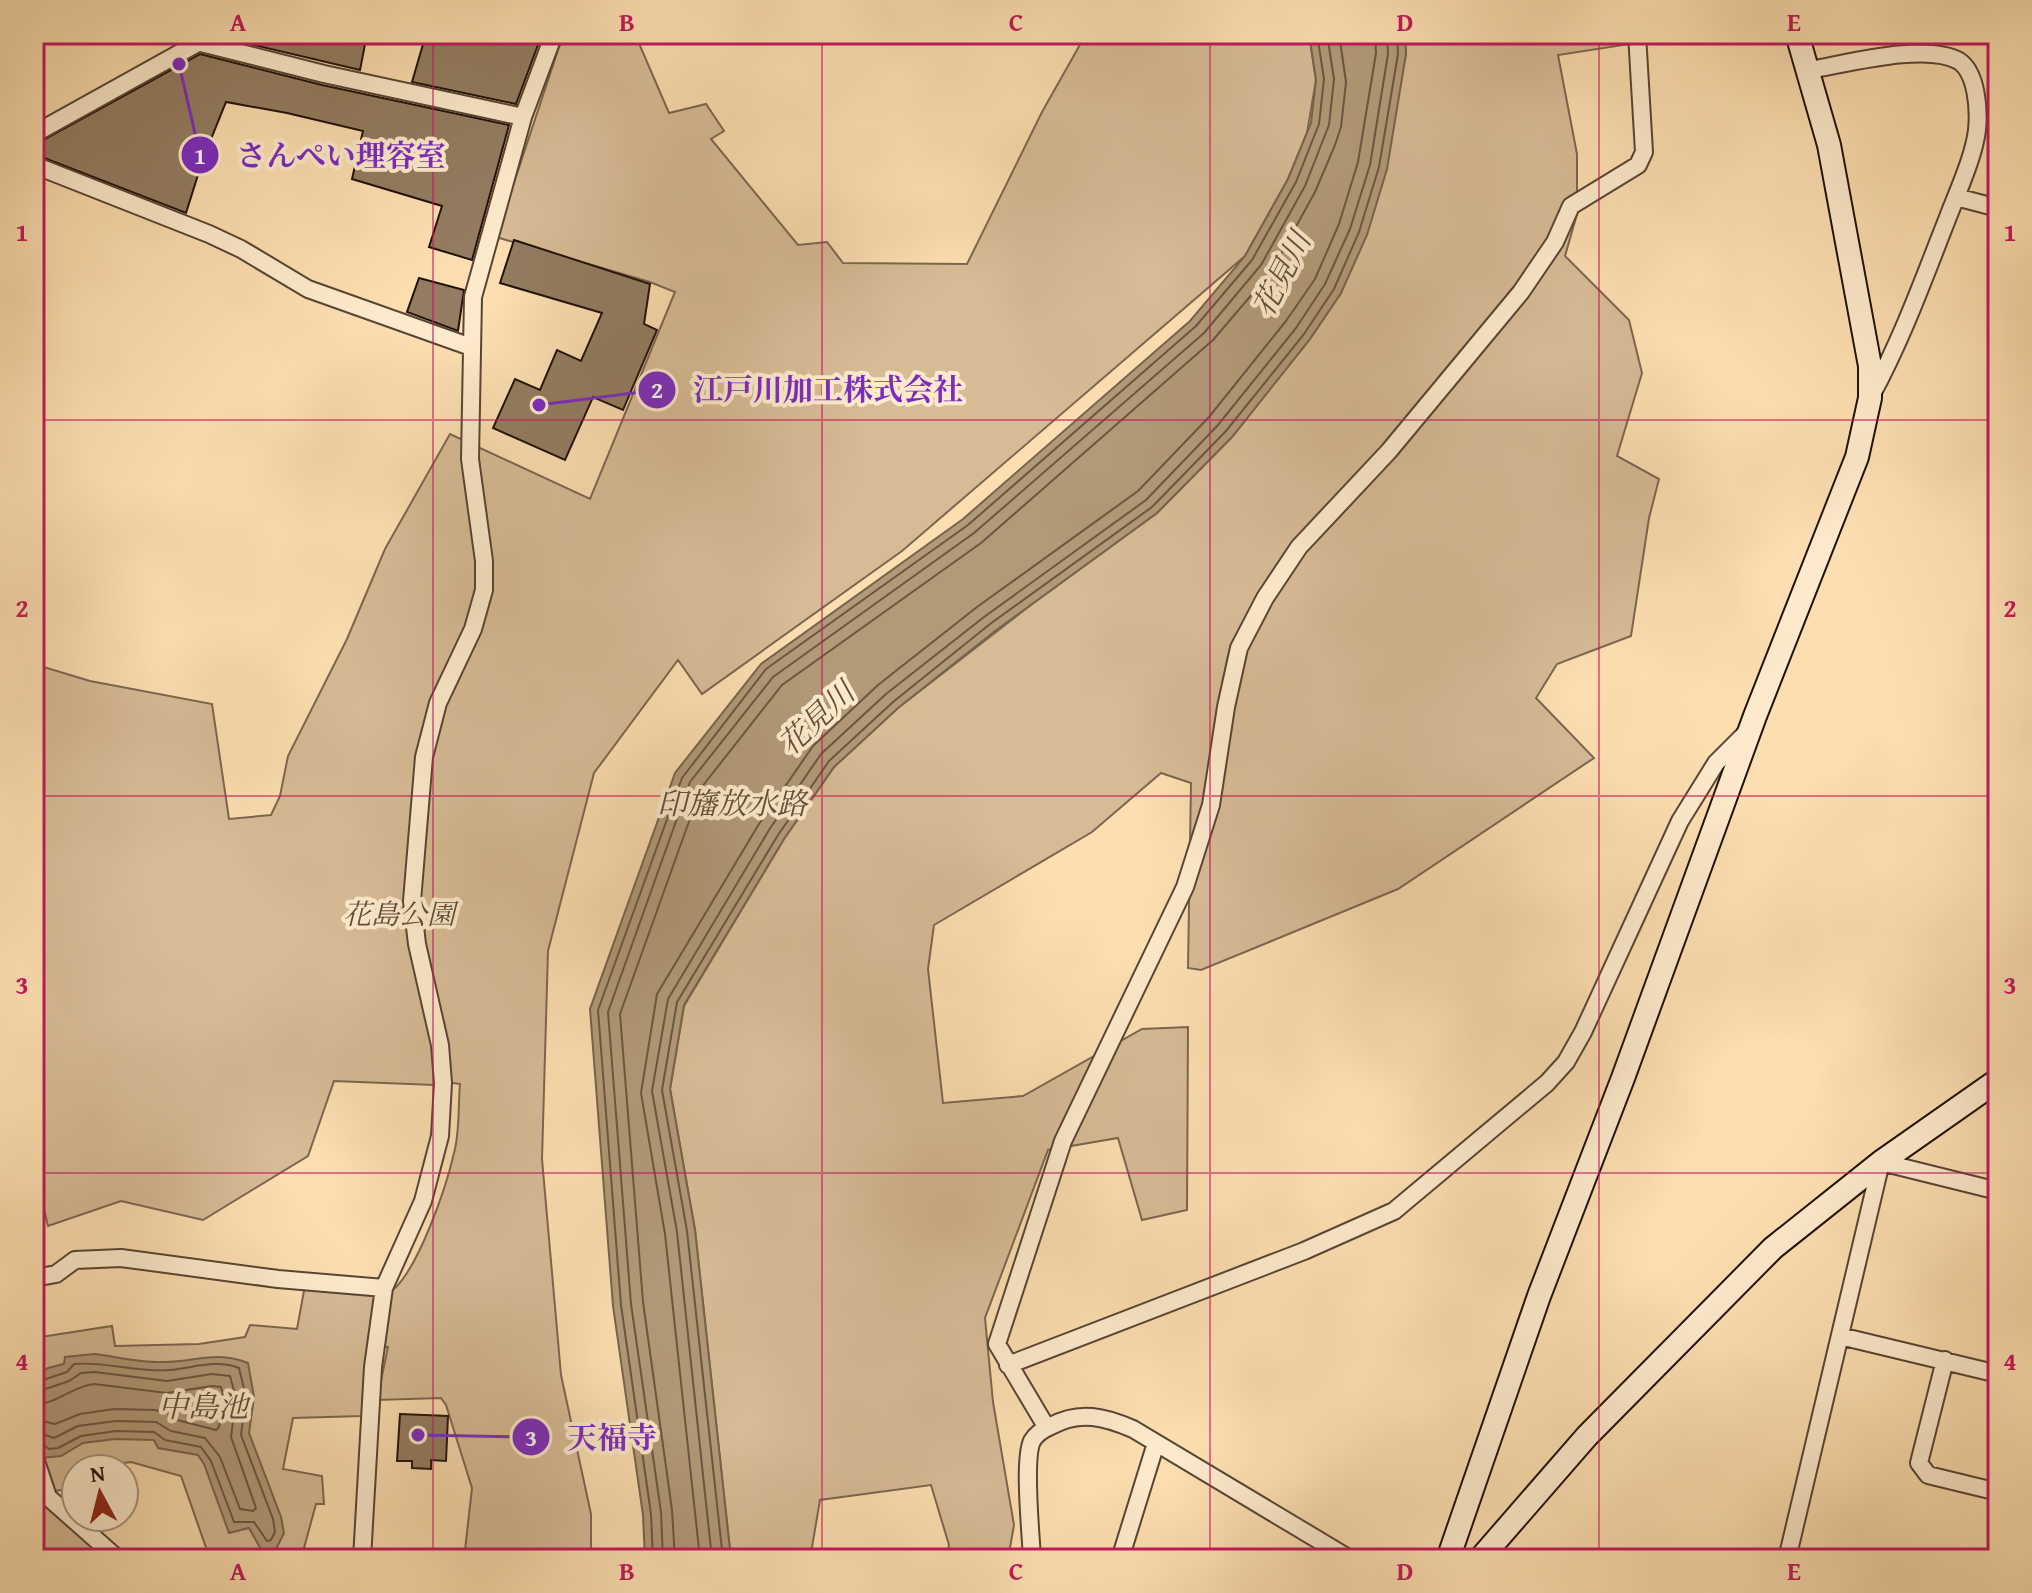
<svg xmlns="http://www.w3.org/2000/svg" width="2032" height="1593" viewBox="0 0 2032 1593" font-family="'Gentium Book Plus','Noto Serif JP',serif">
	<rect width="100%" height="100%" fill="#fcdeb1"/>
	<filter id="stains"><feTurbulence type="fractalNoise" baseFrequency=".0025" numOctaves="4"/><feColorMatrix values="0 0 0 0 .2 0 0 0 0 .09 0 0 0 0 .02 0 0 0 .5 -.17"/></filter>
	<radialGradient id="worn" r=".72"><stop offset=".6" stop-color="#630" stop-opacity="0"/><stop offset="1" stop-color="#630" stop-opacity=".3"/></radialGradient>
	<path fill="#d7bb95" stroke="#7c6650" stroke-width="2" d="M 567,34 L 635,34 L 669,113 L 706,104 L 724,131 L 711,139 L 798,245 L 827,242 L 843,263 L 967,264 L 1042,112 L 1086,34 L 1309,34 L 1316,80 L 1307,133 L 1288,179 L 1245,256 L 902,551 L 702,694 L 678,660 L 594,773 L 548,951 L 542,1159 L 561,1375 L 591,1514 L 591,1559 L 464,1559 L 472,1488 L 446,1405 L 441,1398 L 377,1400 L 388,1347 L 368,1349 L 362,1416 L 293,1418 L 283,1469 L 322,1476 L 324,1504 L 316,1504 L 301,1559 L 210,1559 L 181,1476 L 131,1462 L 76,1469 L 76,1488 L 34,1494 L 110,1559 L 34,1559 L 34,1338 L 112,1326 L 115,1346 L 199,1344 L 245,1337 L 250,1325 L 297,1329 L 305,1285 L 356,1291 L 393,1290 C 419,1267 446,1188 454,1153 C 460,1131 458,1106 460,1084 L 434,1080 L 434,1085 L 334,1081 L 308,1156 L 203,1220 L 121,1201 L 48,1226 L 34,1167 L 34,664 L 90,681 L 212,704 L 229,819 L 271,815 L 280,796 L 288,756 L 347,639 L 385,549 L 450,434 L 590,499 L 675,292 L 650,282 L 496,237 L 559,47 Z
		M 1405,34 L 1634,34 L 1636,43 L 1558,55 L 1577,154 L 1577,214 L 1565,256 L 1629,320 L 1642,373 L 1617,456 L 1659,479 L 1649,518 L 1631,636 L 1557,664 L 1536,698 L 1594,758 L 1398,889 L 1201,970 L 1188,968 L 1191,783 L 1161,773 L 1092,832 L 934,925 L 928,969 L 943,1103 L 1023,1096 L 1142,1029 L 1188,1027 L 1187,1210 L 1142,1220 L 1118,1138 L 1048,1150 L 985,1318 L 993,1402 L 1014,1525 L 1008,1559 L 946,1559 L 949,1545 L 931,1485 L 820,1500 L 810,1559 L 731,1559 L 695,1230 L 670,1089 L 684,1006 L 784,839 L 834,767 L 898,708 L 1032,604 L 1157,513 L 1232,437 L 1310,339 L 1341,293 L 1406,54 Z"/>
	<path fill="#b29978" stroke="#78634c" stroke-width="2" d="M 1309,34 L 1405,34 L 1406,54 L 1387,169 L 1367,235 L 1341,293 L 1310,339 L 1232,437 L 1157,513 L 995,631 L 898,708 L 834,767 L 784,839 L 684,1005 L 670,1089 L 695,1230 L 731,1559 L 645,1559 L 643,1515 L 613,1306 L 590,1009 L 675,773 L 761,664 L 963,519 L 1190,321 L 1245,256 L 1288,179 L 1311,123 L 1316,80 Z
		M 95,1354 C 118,1357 142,1363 165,1362 C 196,1362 216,1350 248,1363 L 254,1397 L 249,1433 L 281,1517 L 284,1533 L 275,1551 L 263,1553 L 249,1528 L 229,1533 L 204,1464 L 198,1455 L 158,1448 L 154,1440 L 115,1439 L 83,1443 L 61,1456 L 40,1458 L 34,1436 L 34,1377 L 48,1368 L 64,1364 L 65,1357 Z"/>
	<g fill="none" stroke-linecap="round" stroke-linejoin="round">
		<path stroke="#6a5641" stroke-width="2" d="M 34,1383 L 67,1372 L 74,1364 C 106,1361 138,1373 170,1370 C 193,1368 216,1359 239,1368 L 246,1397 L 241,1435 L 273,1519 L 275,1532 L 271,1540 L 267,1541 L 254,1522 L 234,1522 L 211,1461 L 201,1447 L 165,1440 L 154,1432 L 116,1431 L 81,1436 L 58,1448 L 49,1449 L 40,1442 L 34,1441
			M 34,1393 L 69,1381 L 81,1373 L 95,1372 L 167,1381 L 212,1374 L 230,1376 L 236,1398 L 231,1437 L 256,1508 L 253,1511 L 240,1509 L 220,1457 L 205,1438 L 171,1431 L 156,1422 L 116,1421 L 78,1426 L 54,1438 L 34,1431
			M 34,1405 C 56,1404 73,1386 94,1384 L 167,1393 L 212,1386 L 221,1387 L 224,1398 L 219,1427 L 216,1430 L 177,1420 L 167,1413 L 155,1410 L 114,1409 L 80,1414 L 55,1424 L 34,1419
			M 653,1559 L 651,1514 L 621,1305 L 598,1010 L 682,778 L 766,669 L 968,525 L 1196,326 L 1252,260 L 1296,182 L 1319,124 L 1324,79 L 1317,34
			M 663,1559 L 661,1512 L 631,1304 L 608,1012 L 690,782 L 773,677 L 974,533 L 1204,333 L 1261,265 L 1305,186 L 1329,125 L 1334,79 L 1327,34
			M 675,1559 L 672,1510 L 643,1302 L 620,1014 L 701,788 L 782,685 L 981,543 L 1213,340 L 1271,272 L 1315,192 L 1335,145 L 1341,127 L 1346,82 L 1339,34
			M 700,1559 L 665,1234 L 641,1093 L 657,994 L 759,824 L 813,746 L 878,685 L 977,607 L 1138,491 L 1209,417 L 1286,321 L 1315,279 L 1339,224 L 1358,162 L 1376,53 L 1375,34
			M 712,1559 L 677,1232 L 652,1091 L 668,999 L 769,830 L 821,754 L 886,694 L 984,617 L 1146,500 L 1218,425 L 1296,328 L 1325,284 L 1350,229 L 1370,165 L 1388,54 L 1387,34
			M 723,1559 L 687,1231 L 662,1090 L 677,1002 L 778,835 L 829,761 L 893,702 L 990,624 L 1152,507 L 1226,431 L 1304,334 L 1334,289 L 1359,232 L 1379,167 L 1398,54 L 1397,34"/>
	</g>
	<path fill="#937c61" stroke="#21120a" stroke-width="2" d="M 225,34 L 367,34 L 360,70 L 224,38 Z
		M 426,34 L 542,34 L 516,104 L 412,82 Z
		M 200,54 L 322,85 L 509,125 L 472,260 L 429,247 L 442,206 L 352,179 L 363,131 L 287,113 L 226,102 L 203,159 L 186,213 L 34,154 L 34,145 Z
		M 514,240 L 650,284 L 644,324 L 657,330 L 623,410 L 593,397 L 565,460 L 493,428 L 515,379 L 540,390 L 557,350 L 581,361 L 602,313 L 500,283 Z
		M 419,278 L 464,290 L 458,331 L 407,312 Z
		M 400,1414 L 448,1416 L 446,1461 L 431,1460 L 431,1469 L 412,1468 L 412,1461 L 397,1461 Z"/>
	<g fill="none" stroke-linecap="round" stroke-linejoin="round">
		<defs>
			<path id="street" d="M 201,43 L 324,74 L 523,117
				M 1809,70 C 1846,64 1926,42 1959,61 C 1977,73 1979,110 1977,130 C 1974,156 1958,191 1948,217 C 1924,278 1902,339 1871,396
				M 34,134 L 214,34
				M 34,165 L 209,234 L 241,249 L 308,289 L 471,347
				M 1956,197 L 1998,208
				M 34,1278 L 56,1274 L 75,1260 L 121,1258 L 278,1279 L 384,1288
				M 1840,1336 L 1998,1374
				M 1945,1360 L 1919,1463 L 1928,1475 L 1998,1492
				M 1008,1365 L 1304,1251 L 1394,1211 L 1547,1083 L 1566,1062 L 1583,1032 L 1680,821 L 1716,763 L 1747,732
				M 1047,1428 L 997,1344 L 1063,1141 L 1185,887 L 1211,805 L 1226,707 L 1239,648 L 1265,598 L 1299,547 L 1389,451 L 1521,292 L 1555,242 L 1571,206 L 1638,165 L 1644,152 L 1637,34
				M 34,1455 L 48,1497 L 118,1559
				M 362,1559 L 373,1367 L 384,1288 L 423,1201 L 440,1136 L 443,1083 L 440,1045 L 417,944 L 412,901 L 424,757 L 438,703 L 473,629 L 484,590 L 484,561 L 470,459 L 473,297 L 523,117 L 554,34
				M 1032,1559 C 1031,1535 1023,1460 1032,1441 C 1036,1434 1044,1429 1051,1426 C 1080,1410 1105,1417 1133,1429 L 1350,1559
				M 1120,1559 L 1156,1443
				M 1787,1559 L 1881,1162 L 1998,1191"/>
			<path id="secondary" d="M 1448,1559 L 1539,1296 L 1623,1078 L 1755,716 L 1857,457 L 1870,398 L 1870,366 L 1829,145 L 1797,34
				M 1480,1559 L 1587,1436 L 1773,1248 L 1881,1162 L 1998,1080"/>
		</defs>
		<use href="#street" stroke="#584534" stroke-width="20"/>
		<use href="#secondary" stroke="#21120a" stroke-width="26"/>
		<use href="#street" stroke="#fdeacc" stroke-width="16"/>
		<use href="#secondary" stroke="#fdeacc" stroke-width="22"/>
	</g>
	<path fill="none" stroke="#c2185b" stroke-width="2" stroke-opacity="0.55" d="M 433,34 L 433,1559M 822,34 L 822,1559M 1210,34 L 1210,1559M 1599,34 L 1599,1559M 34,420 L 1998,420M 34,796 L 1998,796M 34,1173 L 1998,1173"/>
	<g text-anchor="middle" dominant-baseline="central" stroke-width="8" stroke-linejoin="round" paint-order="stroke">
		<g font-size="28" font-style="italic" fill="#614d3b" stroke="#fdeacc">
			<text x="399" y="913">花島公園</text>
		</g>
		<g font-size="30" font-style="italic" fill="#624f3b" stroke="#fdeacc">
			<text transform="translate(1281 274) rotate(-63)">花見川</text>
			<text transform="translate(816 718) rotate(-43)">花見川</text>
			<text x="732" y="803">印旛放水路</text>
			<text x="203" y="1406">中島池</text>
		</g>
	</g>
	<path fill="none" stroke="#7b2cbf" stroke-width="3" d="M179 64L200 155M539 405L657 390M418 1435L531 1437"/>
	<g fill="#7b2cbf" stroke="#fdeacc" stroke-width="3">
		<circle cx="179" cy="64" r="8"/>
		<circle cx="539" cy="405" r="8"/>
		<circle cx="418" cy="1435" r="8"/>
		<circle cx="200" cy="155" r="20"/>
		<circle cx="657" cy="390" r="20"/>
		<circle cx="531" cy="1437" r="20"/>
	</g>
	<g font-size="24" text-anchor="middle" font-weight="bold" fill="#fff">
		<text x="200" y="164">1</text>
		<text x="657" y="398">2</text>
		<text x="531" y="1446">3</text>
	</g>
	<g font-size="30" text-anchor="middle" font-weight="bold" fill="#7b2cbf" stroke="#fdeacc" stroke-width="8" stroke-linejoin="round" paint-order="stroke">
		<text x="341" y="166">さんぺい理容室</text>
		<text x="828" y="400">江戸川加工株式会社</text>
		<text x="612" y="1448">天福寺</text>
	</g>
	<rect width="2032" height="1593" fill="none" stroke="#fcdeb1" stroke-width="88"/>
	<g transform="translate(100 1493) rotate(353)"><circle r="38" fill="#fdeacc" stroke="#a5947e" stroke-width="2"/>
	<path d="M0-6L14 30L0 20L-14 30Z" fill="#8f2418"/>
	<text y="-12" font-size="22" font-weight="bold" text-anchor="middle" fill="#21120a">N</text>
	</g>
	<rect x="44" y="44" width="1944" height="1505" fill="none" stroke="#c2185b" stroke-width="3"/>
	<g font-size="26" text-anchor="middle" font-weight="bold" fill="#c2185b">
		<text x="238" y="31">A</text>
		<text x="627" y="31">B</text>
		<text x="1016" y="31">C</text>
		<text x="1405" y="31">D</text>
		<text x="1794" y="31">E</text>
		<text x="22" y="241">1</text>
		<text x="2010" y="241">1</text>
		<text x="22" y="617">2</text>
		<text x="2010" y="617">2</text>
		<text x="22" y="994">3</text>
		<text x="2010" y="994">3</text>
		<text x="22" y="1370">4</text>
		<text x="2010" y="1370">4</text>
		<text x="238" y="1580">A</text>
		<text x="627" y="1580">B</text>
		<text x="1016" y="1580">C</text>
		<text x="1405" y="1580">D</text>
		<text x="1794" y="1580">E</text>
	</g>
	<rect width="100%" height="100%" filter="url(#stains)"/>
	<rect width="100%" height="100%" fill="url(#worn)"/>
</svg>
